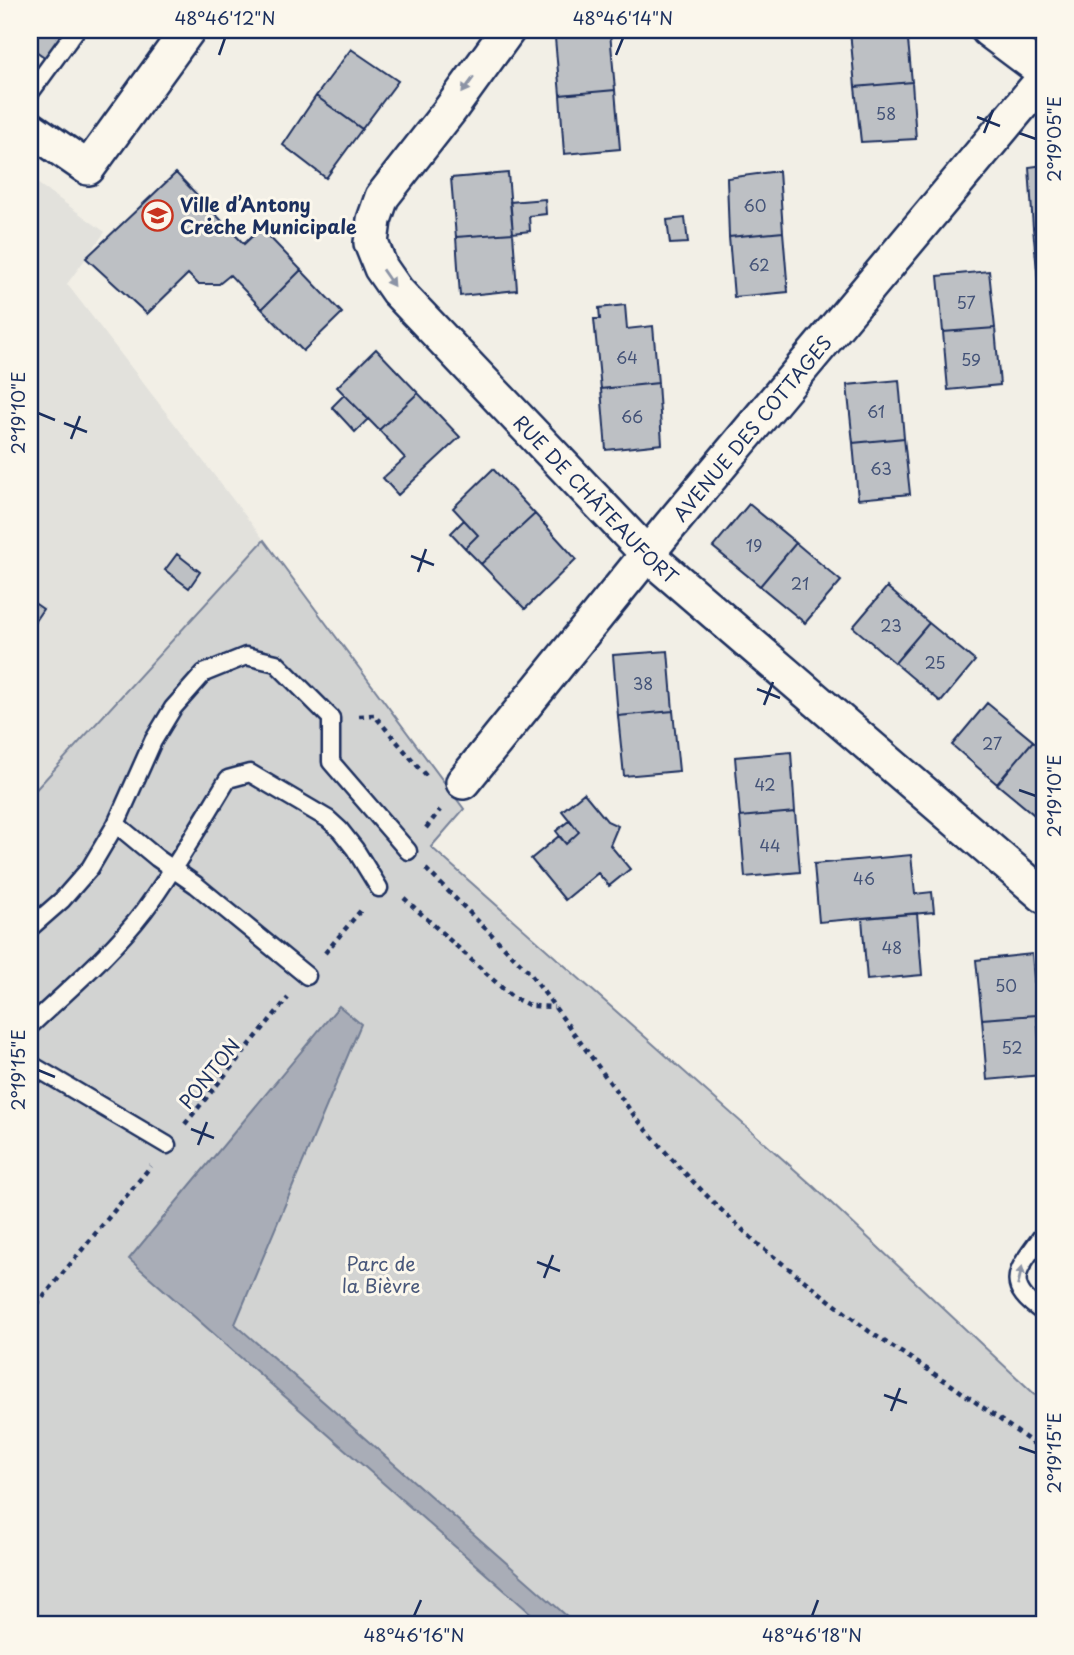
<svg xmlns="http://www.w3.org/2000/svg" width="1074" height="1655" viewBox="0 0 1074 1655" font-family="'Playpen Sans',sans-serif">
	<rect width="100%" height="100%" fill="#f2efe6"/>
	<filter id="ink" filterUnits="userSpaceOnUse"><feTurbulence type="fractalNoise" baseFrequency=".0143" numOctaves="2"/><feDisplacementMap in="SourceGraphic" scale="14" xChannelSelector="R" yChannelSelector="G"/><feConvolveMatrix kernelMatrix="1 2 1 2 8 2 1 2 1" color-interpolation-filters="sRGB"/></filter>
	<g filter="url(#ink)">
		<path fill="#e2e1dc" d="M 30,178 L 105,232 L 67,284 L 264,540 L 30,796 Z"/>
		<path fill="#d2d3d2" stroke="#768198" stroke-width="2" d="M 264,540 L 464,809 L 431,847 L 812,1185 L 1044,1403 L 1044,1625 L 30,1625 L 30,796 Z"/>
		<path fill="#a9adb7" stroke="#707b93" stroke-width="2" d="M 339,1006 L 361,1024 L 235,1324 L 577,1625 L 544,1625 L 129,1259 Z"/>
		<path fill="#bdc0c4" stroke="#1b2f5e" stroke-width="2" d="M 30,30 L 66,30 L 46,58 L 30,47 Z
			M 850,30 L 907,30 L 912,82 L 855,87 Z
			M 610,32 L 615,90 L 560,95 L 555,38 Z
			M 351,49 L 398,81 L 362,129 L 316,96 Z
			M 912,82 L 916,139 L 861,142 L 855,87 Z
			M 615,90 L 620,149 L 564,154 L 560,95 Z
			M 316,96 L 362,129 L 326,178 L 283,145 Z
			M 1044,165 L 1044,226 L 1033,228 L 1029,167 Z
			M 779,171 L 783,232 L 729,237 L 727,178 Z
			M 176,173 L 244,244 L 261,228 L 301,270 L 262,309 L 230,275 L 219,284 L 198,284 L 188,274 L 147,314 L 86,258 Z
			M 508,173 L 513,233 L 456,237 L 451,178 Z
			M 545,199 L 546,214 L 529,216 L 530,231 L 513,233 L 510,202 Z
			M 685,218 L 688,243 L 670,244 L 667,220 Z
			M 1044,226 L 1044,301 L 1040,302 L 1033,228 Z
			M 783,232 L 788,292 L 734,297 L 729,237 Z
			M 513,233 L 517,290 L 460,296 L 456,237 Z
			M 301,270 L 342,313 L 303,351 L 262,309 Z
			M 989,271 L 995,328 L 943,332 L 938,276 Z
			M 625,305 L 627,329 L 653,326 L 658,383 L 601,389 L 594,319 L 600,319 L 599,308 Z
			M 995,328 L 1000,385 L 948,390 L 943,332 Z
			M 376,349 L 418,393 L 379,430 L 337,387 Z
			M 899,380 L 904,438 L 853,443 L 847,385 Z
			M 658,383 L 662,444 L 606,450 L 601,389 Z
			M 418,393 L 460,437 L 398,495 L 383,478 L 405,458 L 379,430 Z
			M 344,395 L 368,419 L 355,432 L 332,407 Z
			M 904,438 L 910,494 L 858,499 L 853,443 Z
			M 493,469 L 535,514 L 481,564 L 465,548 L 478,535 L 453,508 Z
			M 749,504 L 796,543 L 760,586 L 713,547 Z
			M 535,514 L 576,559 L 525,609 L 481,564 Z
			M 464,520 L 478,535 L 465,548 L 451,533 Z
			M 796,543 L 841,581 L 805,623 L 760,586 Z
			M 177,554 L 200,572 L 189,588 L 165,570 Z
			M 887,587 L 929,623 L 895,663 L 853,627 Z
			M 30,600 L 43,609 L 30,628 Z
			M 929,623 L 975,661 L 941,702 L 895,663 Z
			M 668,651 L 673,711 L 618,716 L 613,655 Z
			M 987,703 L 1033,741 L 997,784 L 952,745 Z
			M 673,711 L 679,771 L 624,776 L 618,716 Z
			M 1033,741 L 1044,751 L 1044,823 L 997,784 Z
			M 791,752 L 795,812 L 740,817 L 735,757 Z
			M 584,793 L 607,821 L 618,826 L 610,845 L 630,869 L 609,886 L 598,873 L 565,900 L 531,859 L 559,836 L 566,844 L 579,832 L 562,811 Z
			M 795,812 L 800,872 L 745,877 L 740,817 Z
			M 570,820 L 579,832 L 566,844 L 556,831 Z
			M 911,855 L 915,894 L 932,892 L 934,912 L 819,922 L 814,864 Z
			M 917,913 L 922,975 L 867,980 L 862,918 Z
			M 1032,954 L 1037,1015 L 982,1019 L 976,960 Z
			M 1037,1015 L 1042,1075 L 987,1080 L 982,1019 Z"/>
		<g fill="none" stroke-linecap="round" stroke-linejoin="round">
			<defs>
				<path id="service" d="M 30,93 L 76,30
					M 116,824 L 157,858 L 196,885 L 307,976
					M 30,928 L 62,900 L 90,868 L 116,824 L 153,741 L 173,708 L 204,673 L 246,656 L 276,663 L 331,718 L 331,762 L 408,851
					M 30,1026 C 68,990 112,953 144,911 C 175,869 201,823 228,779 L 250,773 L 328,819 L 340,830 L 355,849 L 379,888
					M 30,1064 L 167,1145
					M 1044,1233 C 1020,1268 999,1283 1044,1313"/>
				<g id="minor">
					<path id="s1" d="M 508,30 L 450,110 L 382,197 L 374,220 L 371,243 L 381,268 L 397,291 L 651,558 L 1044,896"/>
					<path d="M 988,30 L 1044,72"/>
					<path d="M 30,128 L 88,168 L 188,30"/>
					<path id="s2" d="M 463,782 L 669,527 L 1044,78"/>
				</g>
			</defs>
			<use href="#service" stroke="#1b2f5e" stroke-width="21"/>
			<use href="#minor" stroke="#1b2f5e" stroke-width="38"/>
			<path stroke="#1b2f5e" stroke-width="4.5" stroke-dasharray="5 5" stroke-linecap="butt" d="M 359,716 L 374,715 L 427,777
				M 426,828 L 440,810
				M 426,869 L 529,972 L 636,1118 L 677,1165 L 715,1204 L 760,1246 L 870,1332 L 953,1386 L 1044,1451
				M 404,898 L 512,997 L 531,1006 L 554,1007
				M 325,953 L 362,909
				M 185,1124 L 288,998
				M 30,1313 L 151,1166"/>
			<use href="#service" stroke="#fbf7ec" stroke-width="16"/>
			<use href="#minor" stroke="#fbf7ec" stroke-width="33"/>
		</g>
		<defs><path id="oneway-solid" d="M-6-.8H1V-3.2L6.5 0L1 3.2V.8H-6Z" transform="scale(1.75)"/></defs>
		<g fill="#8b93a5">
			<use href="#oneway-solid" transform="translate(468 85) rotate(126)"/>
			<use href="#oneway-solid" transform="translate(388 278) rotate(55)"/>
			<use href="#oneway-solid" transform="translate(1020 1276) rotate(-77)"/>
		</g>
	</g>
	<path fill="none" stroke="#1b2f5e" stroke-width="2.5" d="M 219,55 L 225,38M 616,55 L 623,38M 977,117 L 1000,126M 984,133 L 993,110M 1019,133 L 1036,139M 38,413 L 55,420M 64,423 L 87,432M 71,439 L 80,416M 411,556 L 434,565M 418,572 L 426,549M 757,689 L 780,698M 764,705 L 773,682M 1019,790 L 1036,796M 38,1070 L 55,1077M 191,1129 L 214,1138M 198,1145 L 207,1122M 537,1262 L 560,1271M 544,1278 L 553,1255M 884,1395 L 907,1403M 891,1411 L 900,1388M 1019,1447 L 1036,1453M 414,1616 L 421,1600M 812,1616 L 818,1600"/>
	<defs>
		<symbol id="school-ring" viewBox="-11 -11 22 22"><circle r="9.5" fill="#fbf7ec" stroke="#c8321e" stroke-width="1.5"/><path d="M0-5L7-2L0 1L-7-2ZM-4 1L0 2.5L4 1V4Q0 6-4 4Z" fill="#c8321e"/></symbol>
	</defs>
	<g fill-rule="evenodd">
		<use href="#school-ring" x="140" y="198" width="35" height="35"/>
	</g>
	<g text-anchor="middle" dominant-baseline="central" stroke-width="6" stroke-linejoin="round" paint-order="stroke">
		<g font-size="16" fill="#445378">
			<text x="886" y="113">58</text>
			<text x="755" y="205">60</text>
			<text x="759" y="264">62</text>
			<text x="966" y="302">57</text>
			<text x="627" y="357">64</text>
			<text x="971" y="359">59</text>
			<text x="876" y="411">61</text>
			<text x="632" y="416">66</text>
			<text x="881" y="468">63</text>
			<text x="754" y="545">19</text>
			<text x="800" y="583">21</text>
			<text x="891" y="625">23</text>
			<text x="935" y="662">25</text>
			<text x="643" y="683">38</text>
			<text x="992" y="743">27</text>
			<text x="765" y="784">42</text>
			<text x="770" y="845">44</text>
			<text x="864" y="878">46</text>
			<text x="892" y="947">48</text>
			<text x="1006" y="985">50</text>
			<text x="1012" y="1047">52</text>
		</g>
		<g font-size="19" font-weight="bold" fill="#1b2f5e" stroke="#fbf7ec" text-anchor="start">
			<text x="180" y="204">Ville d’Antony<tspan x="180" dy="22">Crėche Municipale</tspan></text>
		</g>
		<g font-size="19" fill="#1b2f5e" stroke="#fbf7ec">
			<text stroke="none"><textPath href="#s2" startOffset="457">AVENUE DES COTTAGES</textPath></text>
			<text stroke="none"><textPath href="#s1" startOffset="600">RUE DE CHÂTEAUFORT</textPath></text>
			<text transform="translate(209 1073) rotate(-51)">PONTON</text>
		</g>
		<g font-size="19" fill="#49587b" stroke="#fbf7ec">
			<text x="381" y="1263">Parc de<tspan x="381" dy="22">la Bièvre</tspan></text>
		</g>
	</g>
	<rect width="1074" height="1655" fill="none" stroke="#fbf7ec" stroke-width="77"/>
	<rect x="38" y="38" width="998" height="1578" fill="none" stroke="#1b2f5e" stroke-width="2.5"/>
	<g font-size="18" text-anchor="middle" fill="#1b2f5e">
		<text x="225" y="25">48°46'12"N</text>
		<text x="623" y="25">48°46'14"N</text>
		<text transform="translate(1055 139) rotate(-90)" y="6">2°19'05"E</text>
		<text transform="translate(19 413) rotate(-90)" y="6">2°19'10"E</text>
		<text transform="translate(1055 796) rotate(-90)" y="6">2°19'10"E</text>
		<text transform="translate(19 1070) rotate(-90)" y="6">2°19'15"E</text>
		<text transform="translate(1055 1453) rotate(-90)" y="6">2°19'15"E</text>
		<text x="414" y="1642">48°46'16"N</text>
		<text x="812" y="1642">48°46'18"N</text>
	</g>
</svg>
